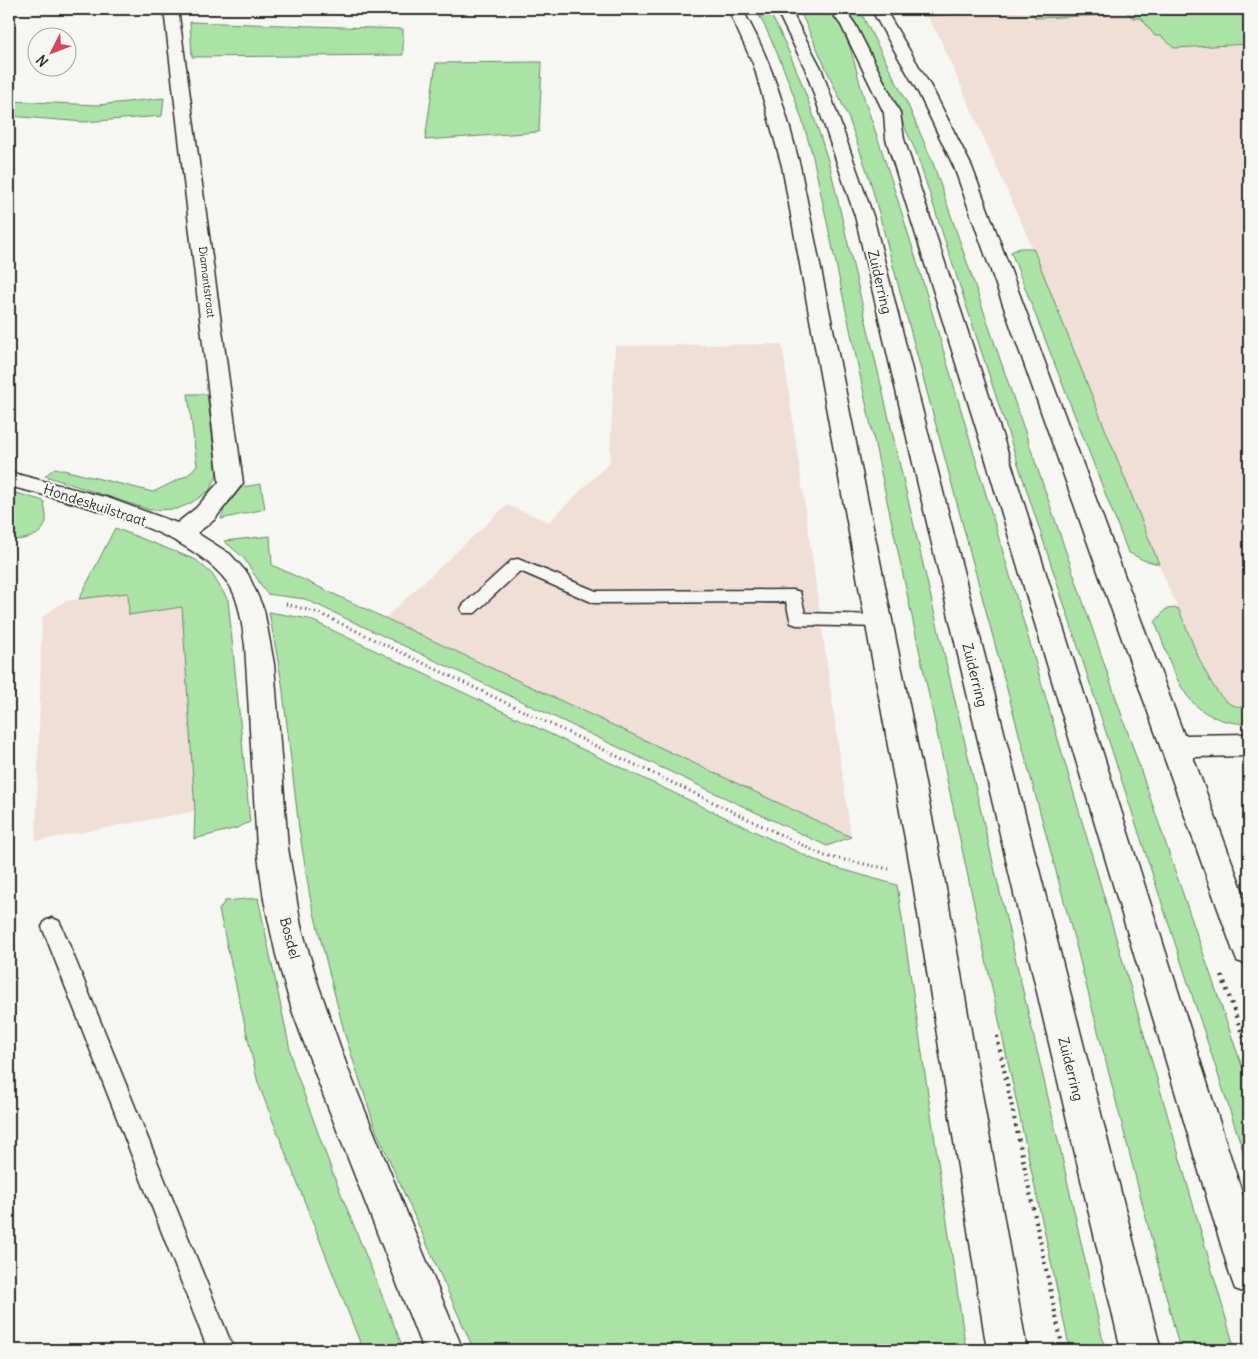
<svg xmlns="http://www.w3.org/2000/svg" width="1258" height="1359" viewBox="0 0 1258 1359" font-family="Delius,sans-serif">
	<rect width="100%" height="100%" fill="#f6f6f2"/>
	<filter id="ink" filterUnits="userSpaceOnUse"><feTurbulence type="fractalNoise" baseFrequency=".02" numOctaves="2"/><feDisplacementMap in="SourceGraphic" scale="10" xChannelSelector="R" yChannelSelector="G"/><feConvolveMatrix kernelMatrix="1 2 1 2 8 2 1 2 1" color-interpolation-filters="sRGB"/></filter>
	<g filter="url(#ink)">
		<path fill="#efdfd6" d="M 922,9 L 1249,9 L 1249,708 L 1237,707 L 1226,701 L 1212,685 L 1167,584 L 1040,265 L 938,34 Z
			M 782,344 L 813,564 L 851,837 L 385,618 L 507,505 L 549,522 L 610,462 L 615,346 Z
			M 128,593 L 129,615 L 182,607 L 195,811 L 36,841 L 42,617 L 65,601 Z"/>
		<path fill="#abe3a7" stroke="#6b8769" d="M 756,9 L 768,9 C 795,59 813,112 830,167 L 1061,1153 L 1105,1350 L 1070,1350 L 813,157 C 799,106 781,56 756,9 Z
			M 799,9 L 831,9 C 853,41 855,72 867,107 C 898,196 924,286 951,376 C 1047,700 1142,1025 1235,1350 L 1180,1350 L 1078,953 L 870,180 L 849,119 Z
			M 844,9 L 859,9 L 907,103 L 933,163 L 1249,1087 L 1249,1169 L 916,152 L 869,49 Z
			M 925,9 L 1100,9 L 1107,15 L 1036,18 L 1028,10 L 922,16 L 918,10 Z
			M 1123,9 L 1246,9 L 1249,11 L 1249,44 L 1174,48 L 1161,36 L 1155,36 L 1141,18 L 1133,18 Z
			M 190,22 L 403,29 L 403,55 L 192,57 Z
			M 542,62 L 539,132 L 425,140 L 436,63 Z
			M 164,98 L 162,116 L 84,122 L 9,116 L 9,101 L 98,105 Z
			M 1020,248 L 1033,248 L 1159,564 L 1143,560 L 1128,552 L 1011,252 Z
			M 188,394 L 207,394 L 217,476 L 209,491 L 191,503 L 177,509 L 150,510 L 45,476 L 55,468 L 153,492 L 188,475 L 197,465 Z
			M 261,484 L 265,509 L 221,519 L 224,509 L 242,487 Z
			M 9,491 L 44,501 C 44,507 47,515 46,521 C 43,538 22,540 9,540 Z
			M 115,528 L 196,560 L 212,574 L 228,600 L 250,822 L 237,828 L 194,839 L 195,811 L 182,607 L 129,615 L 128,593 L 79,599 Z
			M 270,536 L 272,565 L 851,837 L 827,846 L 305,599 L 267,594 L 243,557 L 224,541 Z
			M 1178,608 C 1189,632 1207,687 1227,702 C 1234,707 1241,707 1249,708 L 1249,724 C 1182,722 1176,675 1155,622 L 1166,609 Z
			M 269,612 L 309,619 L 823,864 L 897,885 L 966,1350 L 474,1350 L 376,1130 L 345,1035 L 310,897 L 299,828 L 282,683 Z
			M 258,898 L 293,1064 L 333,1174 L 404,1350 L 363,1350 L 258,1083 L 219,910 L 225,901 Z"/>
		<g fill="none" stroke-linecap="round" stroke-linejoin="round">
			<defs>
				<path id="lane" d="M 889,9 L 909,9 L 881,16 L 876,13 Z
					M 518,559 L 596,591 L 794,590 L 800,592 L 805,613 L 879,615 L 885,617 L 887,621 L 885,625 L 879,627 L 797,625 L 791,623 L 786,602 L 594,603 L 520,571 L 475,613 L 463,613 L 461,609 L 463,605 L 512,560 Z
					M 52,918 L 59,921 L 62,927 L 234,1350 L 208,1350 L 42,927 L 45,921 Z"/>
				<path id="street" d="M 164,9 L 178,9 L 243,483 L 214,520 L 197,533 L 230,554 L 248,574 L 264,610 L 274,664 L 288,848 L 301,926 L 318,984 L 348,1069 L 463,1350 L 423,1350 L 324,1097 L 293,1013 L 276,955 L 264,900 L 257,848 L 245,645 C 242,625 240,600 228,583 C 186,527 74,503 9,486 L 9,472 L 108,498 L 177,523 L 196,508 L 219,482 Z
					M 728,9 L 742,9 C 771,58 786,111 800,166 L 944,877 L 1027,1350 L 987,1350 L 912,877 L 782,166 L 754,66 Z
					M 871,9 L 885,9 L 934,92 L 972,167 L 1184,735 L 1249,734 L 1249,756 L 1193,757 L 1249,908 L 1249,965 L 1237,961 L 1233,951 L 954,167 L 918,92 Z"/>
				<path id="secondary" d="M 776,9 L 790,9 L 821,68 L 873,216 L 1161,1350 L 1121,1350 L 855,216 L 805,68 Z
					M 829,9 L 844,9 L 855,24 L 900,113 L 904,139 L 1006,447 L 1249,1215 L 1249,1294 L 1235,1289 L 1230,1275 L 982,447 L 886,139 L 884,113 L 841,25 Z"/>
			</defs>
			<use href="#lane" stroke="#2b2b2b" stroke-width="3"/>
			<use href="#street" stroke="#2b2b2b" stroke-width="3"/>
			<use href="#secondary" stroke="#2b2b2b" stroke-width="3"/>
			<path stroke="#2b2b2b" stroke-width="3" stroke-dasharray="1 4" stroke-linecap="butt" d="M 286,604 L 319,613 L 825,856 L 889,869"/>
			<path stroke="#2b2b2b" stroke-width="4" stroke-dasharray="2 5" stroke-linecap="butt" d="M 1222,976 L 1249,1054
				M 997,1036 L 1063,1350"/>
			<use href="#lane" fill="#f6f6f2" fill-rule="evenodd"/>
			<use href="#street" fill="#f6f6f2" fill-rule="evenodd"/>
			<use href="#secondary" fill="#f6f6f2" fill-rule="evenodd"/>
		</g>
	</g>
	<g text-anchor="middle" dominant-baseline="central" stroke-width="4" stroke-linejoin="round" paint-order="stroke">
		<g font-size="11" fill="#2b2b2b" stroke="#f6f6f2">
			<text transform="translate(207 282) rotate(83)">Diamantstraat</text>
		</g>
		<g font-size="14" fill="#2b2b2b" stroke="#f6f6f2">
			<text transform="translate(880 282) rotate(77)">Zuiderring</text>
			<text transform="translate(95 505) rotate(18)">Hondeskuilstraat</text>
			<text transform="translate(975 675) rotate(76)">Zuiderring</text>
			<text transform="translate(290 938) rotate(75)">Bosdel</text>
			<text transform="translate(1071 1069) rotate(76)">Zuiderring</text>
		</g>
	</g>
	<rect width="1258" height="1359" fill="none" stroke="#f6f6f2" stroke-width="30"/>
	<rect x="15" y="15" width="1228" height="1329" fill="none" stroke="#2b2b2b" stroke-width="2" filter="url(#ink)"/>
	<g transform="translate(52 52) rotate(228)"><circle r="24" fill="#f6f6f2" stroke="#a5a5a2"/>
	<path d="M0-4L9 19L0 12L-9 19Z" fill="#d1495b"/>
	<text y="-8" font-size="14" font-weight="bold" text-anchor="middle" fill="#2b2b2b">N</text>
	</g>
</svg>
